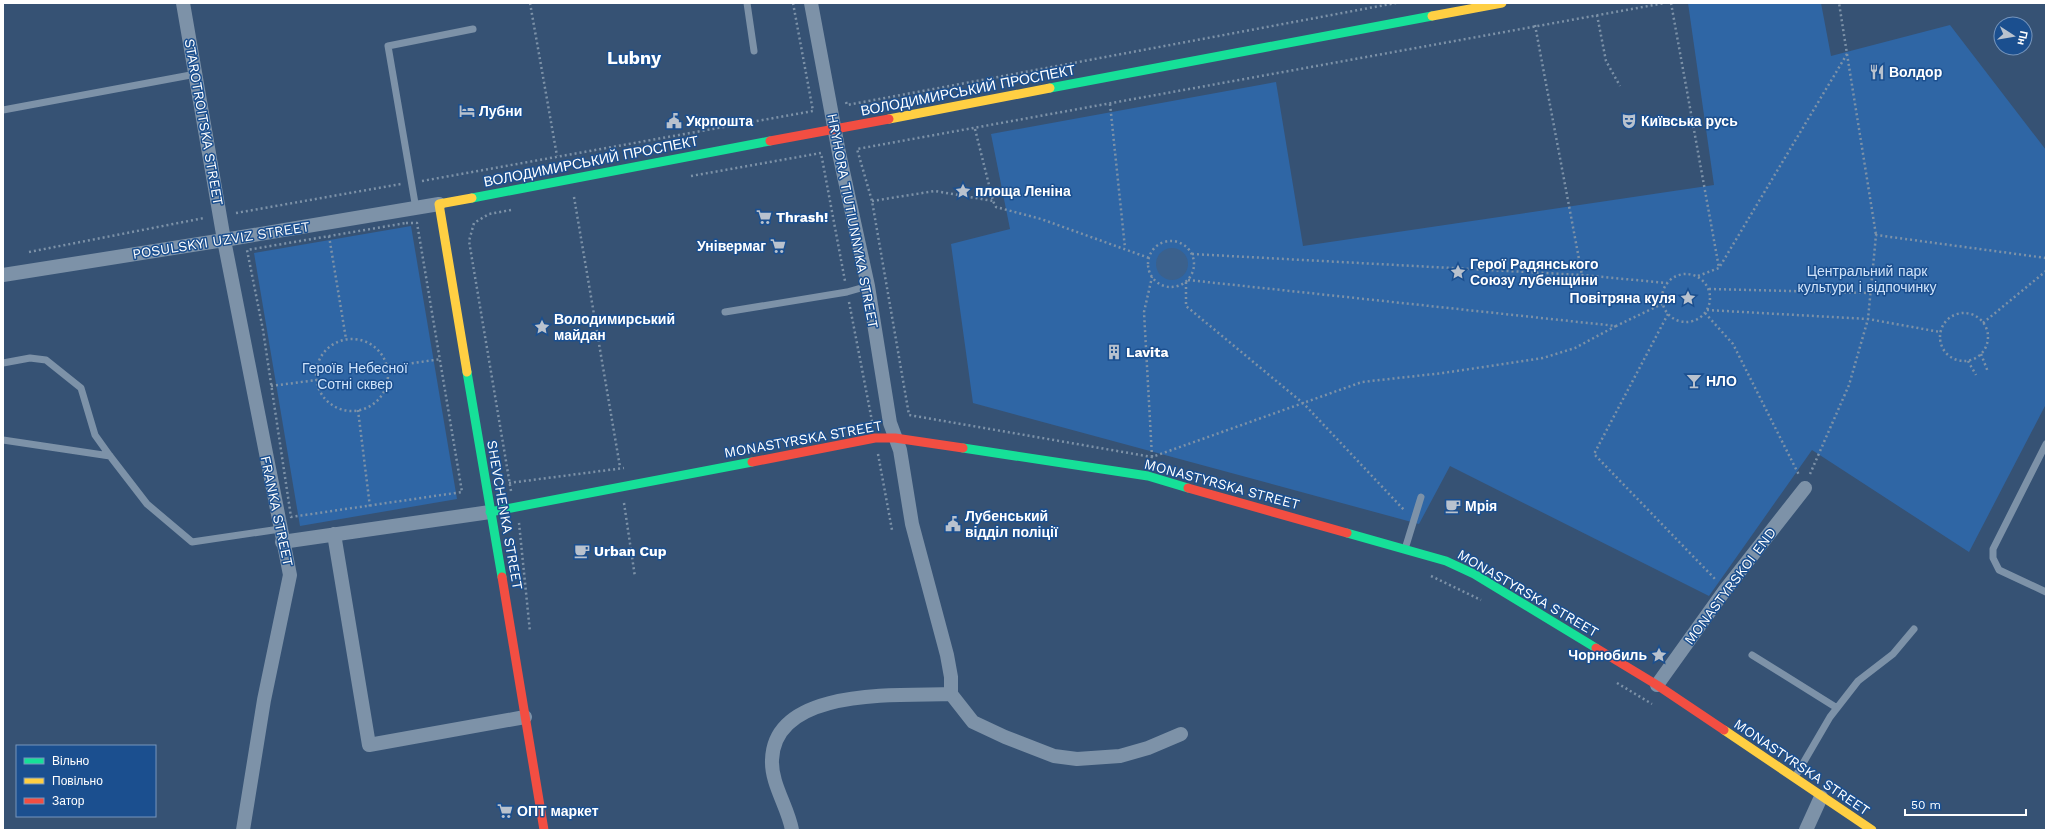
<svg xmlns="http://www.w3.org/2000/svg" width="2049" height="833" viewBox="0 0 2049 833" font-family="'Work Sans',sans-serif">
	<rect width="100%" height="100%" fill="#365274"/>
	<path fill="#2f66a5" d="M 1688,3 L 1821,3 L 1831,56 L 1950,25 L 2046,150 L 2046,404 L 1969,552 L 1812,450 L 1709,596 L 1450,466 L 1419,524 L 973,403 L 951,244 L 1010,229 L 991,134 L 1276,82 L 1303,246 L 1714,185 Z
		M 411,226 L 457,499 L 300,526 L 254,253 Z"/>
	<path fill="#3b618d" d="M1156 264a16 16 0 1 1 32 0a16 16 0 1 1-32 0Z"/>
	<g fill="none" stroke-linecap="round" stroke-linejoin="round">
		<path stroke="#7d92a8" stroke-width="2.5" stroke-dasharray="2 3" stroke-linecap="butt" d="M 530,3 L 557,156
			M 1671,3 L 1719,268
			M 1597,15 L 1606,61 L 1620,86
			M 1535,25 L 1582,275
			M 1847,54 L 1876,235
			M 846,102 L 847,105 L 1396,3
			M 1110,104 L 1125,248
			M 975,129 L 993,201 L 996,207 L 1041,219 L 1149,258
			M 691,176 L 821,153 L 845,281
			M 422,181 L 813,111 L 793,3
			M 574,197 L 620,467
			M 872,201 L 935,191 L 993,201
			M 511,210 L 489,214 L 474,223 L 469,241 L 511,491
			M 236,213 L 401,184
			M 406,223 L 417,223 L 462,492 L 291,517 L 263,330 L 247,250 Z
			M 329,236 L 346,339
			M1148 264a23 23 0 1 1 46 0a23 23 0 1 1-46 0Z
			M 29,252 L 204,218
			M 1192,254 L 1582,275 L 1667,283
			M1662 298a24 24 0 1 1 48 0a24 24 0 1 1-48 0Z
			M 1698,276 L 1719,268 L 1847,54 L 1839,3
			M 1188,280 L 1616,326 L 1662,304
			M 1186,282 L 1186,306 L 1304,404 L 1405,511
			M 1709,289 L 1871,293
			M 849,302 L 872,421
			M 1707,310 L 1868,319 L 1876,235 L 2046,258
			M 1705,313 L 1733,344 L 1799,475
			M1940 337a24 24 0 1 1 48 0a24 24 0 1 1-48 0Z
			M 1668,314 L 1594,454 L 1716,580
			M 1983,323 L 2046,271
			M 1616,326 L 1575,348 L 1543,358 L 1443,373 L 1362,382 L 1152,457 L 909,415 L 872,201 L 857,149 L 1665,3
			M316 375a36 36 0 1 1 72 0a36 36 0 1 1-72 0Z
			M 1981,354 L 1988,372
			M 1968,361 L 1976,375
			M 387,367 L 441,359
			M 271,386 L 317,380
			M 358,410 L 370,507
			M 878,454 L 892,530
			M 1152,457 L 1144,312 L 1152,277
			M 1810,474 L 1849,385 L 1868,319 L 1940,332
			M 509,483 L 624,468
			M 624,503 L 635,577
			M 519,523 L 530,632
			M 1431,576 L 1481,600
			M 1617,683 L 1652,704"/>
		<path stroke="#7d92a8" stroke-width="7" d="M 747,3 L 754,51
			M 3,110 L 196,74
			M 416,209 L 388,46 L 473,29
			M 725,312 L 847,292 L 868,286
			M 3,363 L 30,358 L 46,360 L 81,388 L 95,435 L 110,456 L 147,504 L 192,542 L 280,529
			M 3,440 L 110,456
			M 2046,444 L 1993,549 L 1993,558 L 1999,570 L 2046,592
			M 1405,549 L 1421,497
			M 1752,655 L 1837,708
			M 1795,777 L 1830,717 L 1858,681 L 1893,654 L 1914,629"/>
		<path stroke="#7d92a8" stroke-width="14" d="M 183,3 L 224,240 L 290,575 L 264,700 L 243,830
			M 811,3 L 839,153 L 868,286 L 890,423 L 900,450 L 912,524 L 947,655 L 951,677 L 951,694 L 973,722 L 1005,737 L 1054,756 L 1077,759 L 1120,756 L 1148,748 L 1181,734
			M 3,275 L 224,240 L 439,204
			M 334,534 L 369,745 L 525,717
			M 282,542 L 490,512
			M 1657,685 L 1725,590 L 1805,488
			M 792,830 C 788,807 771,784 772,760 C 774,686 901,696 951,694
			M 1806,830 L 1821,797"/>
		<path stroke="#16e098" stroke-width="9" d="M 1050,88 L 1432,16
			M 472,198 L 770,141
			M 467,372 L 502,577
			M 963,448 L 1148,476 L 1188,488
			M 490,512 L 752,462
			M 1347,533 L 1446,561 L 1474,574 L 1596,648"/>
		<path stroke="#ffcf43" stroke-width="9" d="M 1432,16 L 1502,3
			M 889,119 L 1050,88
			M 467,372 L 439,204 L 472,198
			M 1724,730 L 1872,830"/>
		<path stroke="#f24e42" stroke-width="9" d="M 770,141 L 889,119
			M 752,462 L 875,438 L 895,438 L 963,448
			M 1188,488 L 1347,533
			M 502,577 L 544,830
			M 1596,648 L 1657,685 L 1724,730"/>
	</g>
	<defs>
		<symbol id="restaurant-bare" viewBox="-9 -9 18 18"><path d="M-5-6h1v4h1v-4h1v4h1v-4h1v5L-1.5 .5V6h-2V.5L-5-1ZM5-6V6H3V1.5H1.5Q1.5-4 5-6Z" fill="#b9c2ce" stroke="#1b4f8f" stroke-width="2.5" paint-order="stroke"/></symbol>
		<symbol id="hotel-bare" viewBox="-9 -9 18 18"><path d="M-6-4.5h1.5V1H6V5H4.5V3h-9V5H-6ZM-4 0a1.8 1.8 0 1 1 3.6 0ZM.5 0V-2.5h3Q6-2.5 6 0Z" fill="#b9c2ce" stroke="#1b4f8f" stroke-width="2.5" paint-order="stroke"/></symbol>
		<symbol id="civic-bare" viewBox="-9 -9 18 18"><path d="M-.6-6.5H3V-4.5H.6V-3L4-1V1h2V6H-6V1h2V-1L-.6-3ZM-1.2 2.5V6h2.4V2.5Z" fill="#b9c2ce" stroke="#1b4f8f" stroke-width="2.5" paint-order="stroke"/></symbol>
		<symbol id="theatre-bare" viewBox="-9 -9 18 18"><path d="M-5-5.5Q0-4 5-5.5V0Q5 5 0 6Q-5 5-5 0ZM-3.3-2.5H-1v1.5H-3.3ZM1-2.5H3.3v1.5H1ZM-2.8 1Q0 5.5 2.8 1Z" fill="#b9c2ce" stroke="#1b4f8f" stroke-width="2.5" paint-order="stroke"/></symbol>
		<symbol id="sight-bare" viewBox="-9 -9 18 18"><path d="M0-6L1.8-2.2L6-1.7L2.9 1.2L3.7 5.4L0 3.3L-3.7 5.4L-2.9 1.2L-6-1.7L-1.8-2.2Z" fill="#b9c2ce" stroke="#1b4f8f" stroke-width="2.5" paint-order="stroke"/></symbol>
		<symbol id="supermarket-bare" viewBox="-9 -9 18 18"><path d="M-6-5.5h2.5l.6 2H6L4.5 2H-2.5L-4.4-4H-6ZM-1.5 3.2a1.3 1.3 0 1 0 .1 0ZM3 3.2a1.3 1.3 0 1 0 .1 0Z" fill="#b9c2ce" stroke="#1b4f8f" stroke-width="2.5" paint-order="stroke"/></symbol>
		<symbol id="building-bare" viewBox="-9 -9 18 18"><path d="M-4-6H4V6H1V3H-1V6H-4ZM-2.5-4.3h1.7v1.8h-1.7ZM.8-4.3h1.7v1.8H.8ZM-2.5-1h1.7V.8h-1.7ZM.8-1h1.7V.8H.8Z" fill="#b9c2ce" stroke="#1b4f8f" stroke-width="2.5" paint-order="stroke"/></symbol>
		<symbol id="bar-bare" viewBox="-9 -9 18 18"><path d="M-6-5H6L.8 .8V4.5H3.5V6h-7V4.5H-.8V.8Z" fill="#b9c2ce" stroke="#1b4f8f" stroke-width="2.5" paint-order="stroke"/></symbol>
		<symbol id="cafe-bare" viewBox="-9 -9 18 18"><path d="M-5.5-4.5H6V0H3Q3 3.5 0 3.5H-2.5Q-5.5 3.5-5.5 0ZM3-3.2v2h1.7v-2ZM-6 4.5H4V6H-6Z" fill="#b9c2ce" stroke="#1b4f8f" stroke-width="2.5" paint-order="stroke"/></symbol>
	</defs>
	<g fill-rule="evenodd">
		<use href="#restaurant-bare" x="1866" y="61" width="22" height="22"/>
		<use href="#hotel-bare" x="456" y="100" width="22" height="22"/>
		<use href="#civic-bare" x="663" y="110" width="22" height="22"/>
		<use href="#theatre-bare" x="1618" y="110" width="22" height="22"/>
		<use href="#sight-bare" x="952" y="180" width="22" height="22"/>
		<use href="#supermarket-bare" x="753" y="206" width="22" height="22"/>
		<use href="#supermarket-bare" x="767" y="235" width="22" height="22"/>
		<use href="#sight-bare" x="1447" y="261" width="22" height="22"/>
		<use href="#sight-bare" x="1677" y="287" width="22" height="22"/>
		<use href="#sight-bare" x="531" y="316" width="22" height="22"/>
		<use href="#building-bare" x="1103" y="341" width="22" height="22"/>
		<use href="#bar-bare" x="1683" y="370" width="22" height="22"/>
		<use href="#cafe-bare" x="1442" y="495" width="22" height="22"/>
		<use href="#civic-bare" x="942" y="513" width="22" height="22"/>
		<use href="#cafe-bare" x="571" y="540" width="22" height="22"/>
		<use href="#sight-bare" x="1648" y="644" width="22" height="22"/>
		<use href="#supermarket-bare" x="494" y="800" width="22" height="22"/>
	</g>
	<g text-anchor="middle" dominant-baseline="central" stroke-width="3" stroke-linejoin="round" paint-order="stroke">
		<g font-size="14" font-weight="bold" fill="#fff" stroke="#1b4f8f" text-anchor="start">
			<text x="1889" y="72">Волдор</text>
			<text x="479" y="111">Лубни</text>
			<text x="686" y="121">Укрпошта</text>
			<text x="1641" y="121">Київська русь</text>
			<text x="975" y="191">площа Леніна</text>
			<text x="776" y="217">Thrash!</text>
			<text x="766" y="246" text-anchor="end">Універмаг</text>
			<text x="1470" y="264">Герої Радянського<tspan x="1470" dy="16">Союзу лубенщини</tspan></text>
			<text x="1676" y="298" text-anchor="end">Повітряна куля</text>
			<text x="554" y="319">Володимирський<tspan x="554" dy="16">майдан</tspan></text>
			<text x="1126" y="352">Lavita</text>
			<text x="1706" y="381">НЛО</text>
			<text x="1465" y="506">Мрія</text>
			<text x="965" y="516">Лубенський<tspan x="965" dy="16">відділ поліції</tspan></text>
			<text x="594" y="551">Urban Cup</text>
			<text x="1647" y="655" text-anchor="end">Чорнобиль</text>
			<text x="517" y="811">ОПТ маркет</text>
		</g>
		<g font-size="14" fill="#fff" stroke="#1b4f8f">
			<text transform="translate(968 90) rotate(-11)">ВОЛОДИМИРСЬКИЙ ПРОСПЕКТ</text>
			<text transform="translate(204 122) rotate(80)">STAROTROITSKA STREET</text>
			<text transform="translate(591 161) rotate(-11)">ВОЛОДИМИРСЬКИЙ ПРОСПЕКТ</text>
			<text transform="translate(853 221) rotate(79)">HRYHORA TIUTIUNNYKA STREET</text>
			<text transform="translate(221 240) rotate(-9)">POSULSKYI UZVIZ STREET</text>
			<text transform="translate(803 439) rotate(-10)">MONASTYRSKA STREET</text>
			<text transform="translate(1222 484) rotate(15)">MONASTYRSKA STREET</text>
			<text transform="translate(277 511) rotate(78)">FRANKA STREET</text>
			<text transform="translate(505 515) rotate(80)">SHEVCHENKA STREET</text>
			<text transform="translate(1730 586) rotate(-53)">MONASTYRSKOI END</text>
			<text transform="translate(1528 593) rotate(30)">MONASTYRSKA STREET</text>
			<text transform="translate(1802 767) rotate(34)">MONASTYRSKA STREET</text>
		</g>
		<g font-size="14" fill="#cfe3fa" stroke="#1b4f8f">
			<text x="1867" y="271">Центральний парк<tspan x="1867" dy="16">культури і відпочинку</tspan></text>
			<text x="355" y="368">Героїв Небесної<tspan x="355" dy="16">Сотні сквер</tspan></text>
		</g>
		<g font-size="18" font-weight="bold" fill="#fff" stroke="#1b4f8f">
			<text x="634" y="57">Lubny</text>
		</g>
	</g>
	<rect width="2049" height="833" fill="none" stroke="#ffffff" stroke-width="8"/>
	<rect x="16" y="745" width="140" height="72" fill="#1b4f8f" stroke="#7695bc"/>
	<rect x="24" y="758" width="20" height="6" fill="#16e098" stroke="#7695bc"/>
	<text x="52" y="765" font-size="12" fill="#ffffff">Вільно</text>
	<rect x="24" y="778" width="20" height="6" fill="#ffcf43" stroke="#7695bc"/>
	<text x="52" y="785" font-size="12" fill="#ffffff">Повільно</text>
	<rect x="24" y="798" width="20" height="6" fill="#f24e42" stroke="#7695bc"/>
	<text x="52" y="805" font-size="12" fill="#ffffff">Затор</text>
	<g transform="translate(2013 36) rotate(102)"><circle r="19" fill="#1b4f8f" stroke="#7695bc"/>
	<path d="M0-3L7 15L0 10L-7 15Z" fill="#b9c2ce"/>
	<text y="-6" font-size="11" font-weight="bold" text-anchor="middle" fill="#ffffff">Пн</text>
	</g>
	<path d="M1905 809v6h121v-6" fill="none" stroke="#ffffff" stroke-width="2"/>
	<text x="1911" y="809" font-size="12" fill="#ffffff" stroke="#1b4f8f" stroke-width="3" paint-order="stroke">50 m</text>
</svg>
